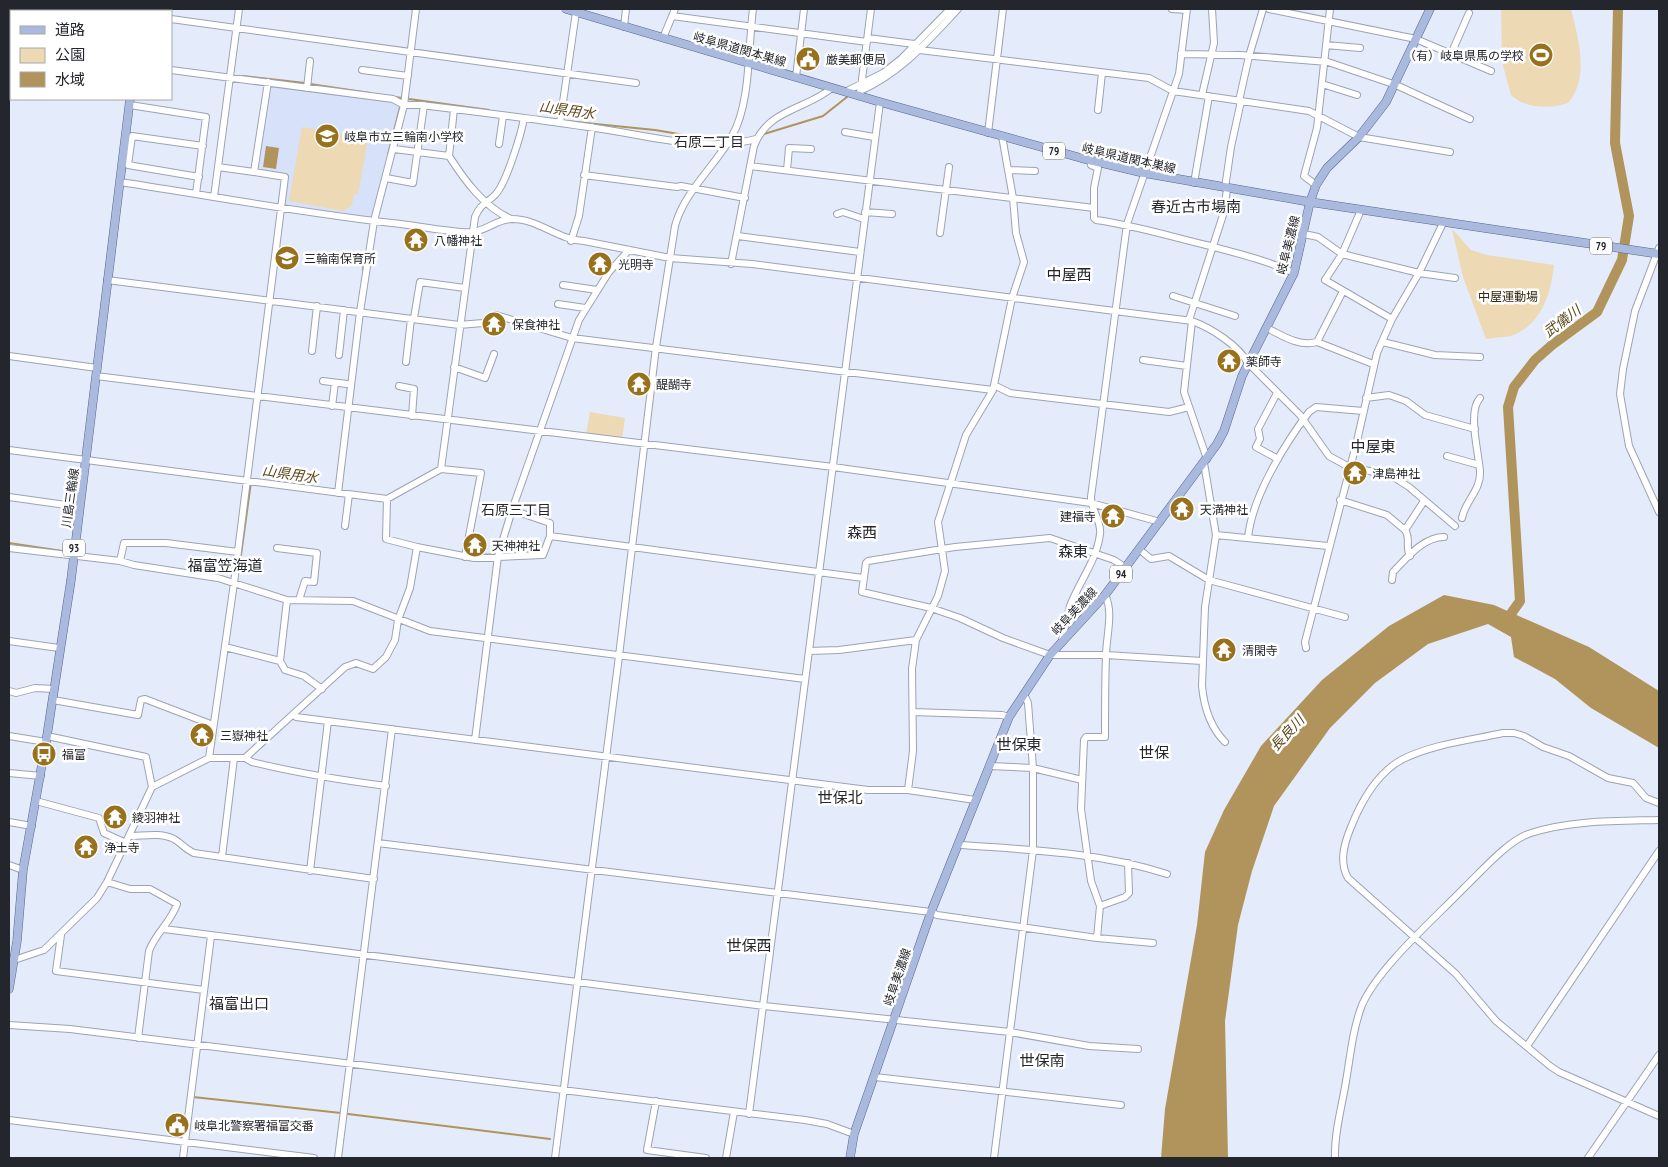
<svg xmlns="http://www.w3.org/2000/svg" width="1668" height="1167" viewBox="0 0 1668 1167" font-family="'PT Sans Narrow','Noto Sans JP',sans-serif">
	<rect width="100%" height="100%" fill="#e4ebfb"/>
	<path fill="#d7e1f9" d="M 270,84 L 396,102 L 399,106 L 371,219 L 290,205 L 285,202 L 288,174 L 259,170 L 257,167 Z"/>
	<path fill="#edd9b4" d="M 1501,9 L 1571,9 C 1578,37 1590,78 1568,103 C 1551,109 1525,109 1511,95 L 1502,62 Z
		M 302,127 L 368,139 L 358,195 L 354,194 L 352,205 L 344,211 L 289,201 Z
		M 1452,229 L 1471,250 L 1487,255 L 1554,265 C 1551,292 1543,321 1516,334 C 1508,338 1495,337 1486,339 L 1463,277 Z
		M 590,412 L 625,418 L 622,439 L 586,435 Z"/>
	<path fill="#b1935c" d="M 266,146 L 279,148 L 276,169 L 263,167 Z
		M 1444,595 L 1494,605 L 1589,647 L 1659,691 L 1659,748 L 1591,708 L 1555,679 L 1514,657 L 1511,637 L 1488,624 L 1428,644 L 1375,683 L 1330,728 L 1274,806 L 1252,871 L 1238,925 L 1225,1021 L 1228,1158 L 1161,1158 L 1165,1109 L 1197,925 L 1205,852 L 1224,810 L 1261,746 L 1322,680 L 1389,626 Z"/>
	<g fill="none" stroke-linecap="round" stroke-linejoin="round">
		<path stroke="#b1935c" stroke-width="2" d="M 243,76 L 305,83
			M 310,84 L 370,93
			M 394,97 L 402,98
			M 409,99 L 489,110
			M 566,121 L 655,130 L 720,141
			M 764,134 L 823,116 L 847,97
			M 388,155 L 400,107
			M 363,270 L 365,257
			M 9,543 L 69,552
			M 241,555 L 251,482
			M 193,1097 L 341,1113
			M 348,1114 L 550,1139"/>
		<path stroke="#b1935c" stroke-width="10" d="M 1508,618 L 1520,601 L 1508,407 L 1514,387 L 1535,360 L 1552,345 L 1597,312 L 1622,260 L 1629,216 L 1615,143 L 1618,9"/>
		<defs>
			<path id="minor" d="M 1172,9 L 1187,10
				M 1269,9 L 1416,39 L 1491,71
				M 672,16 L 867,42
				M 171,19 L 636,83
				M 624,27 L 626,9
				M 663,38 L 675,9
				M 868,38 L 914,44
				M 9,43 L 11,43
				M 914,44 L 920,50 L 1149,78 L 1173,91 L 1309,111 L 1359,137 L 1450,152
				M 1326,45 L 1360,48
				M 1181,54 L 1240,55 L 1328,62 L 1396,85 L 1470,119
				M 1451,54 L 1469,13
				M 171,70 L 393,99 L 404,105 L 421,105 C 479,112 537,119 595,128 C 647,135 705,153 756,139
				M 362,70 L 408,76
				M 796,77 L 804,9
				M 1322,84 L 1357,95
				M 861,87 L 871,9
				M 307,88 L 310,61
				M 847,91 L 883,73 L 901,59 L 950,9
				M 858,95 L 860,91 C 901,73 928,41 958,9
				M 1202,95 L 1214,43 L 1212,9
				M 1239,101 L 1249,56 L 1263,9
				M 130,105 L 206,117 L 196,194
				M 1098,110 L 1102,73
				M 560,123 L 576,12
				M 845,132 L 874,137
				M 988,133 L 1003,9
				M 499,144 L 503,116
				M 394,149 L 449,156 C 465,181 484,207 511,219
				M 449,156 L 454,109
				M 1090,161 L 1091,165 L 1098,168 L 1094,188 L 1094,208
				M 750,166 L 1094,208 L 1094,218 L 1096,220 C 1133,225 1169,236 1206,245 C 1236,253 1266,260 1294,273
				M 218,167 L 254,172
				M 787,170 L 789,148 L 811,149
				M 1008,170 L 1035,171
				M 584,175 L 677,187 L 681,186 L 745,198
				M 199,177 L 128,165 L 132,136 L 203,146
				M 386,178 L 413,183 L 424,105
				M 120,182 C 213,196 307,214 401,224 C 418,226 460,234 473,232 C 487,230 498,219 512,219 C 539,219 558,240 584,241 L 670,258 L 752,264 L 1192,321 C 1211,328 1238,345 1248,363 L 1300,415 L 1329,456 L 1349,467 L 1384,474 L 1395,478 L 1409,487 L 1455,526
				M 1194,183 L 1209,96
				M 1316,185 L 1304,176 L 1317,128 L 1330,9
				M 1225,188 L 1231,147 L 1241,101
				M 214,197 L 239,9
				M 1361,210 L 1342,254 L 1419,273 L 1455,278
				M 865,212 L 892,214
				M 837,214 L 843,212 L 864,219
				M 940,233 L 949,167
				M 1304,234 L 1318,237 L 1342,254 L 1325,280 L 1392,319
				M 738,236 L 860,252
				M 571,241 L 579,216 L 592,127
				M 1659,248 L 1635,311 L 1623,369 L 1620,394 L 1629,446 L 1659,512
				M 731,264 L 754,146 C 768,109 805,110 832,88
				M 107,280 L 459,325 L 483,323 L 496,315 L 572,338 L 993,390
				M 563,285 L 597,290
				M 1173,296 L 1235,316
				M 558,304 L 585,308
				M 414,318 L 420,282 L 465,288
				M 1189,320 L 1224,212 L 1227,189
				M 1192,321 L 1184,392 L 1207,459
				M 1267,328 C 1283,336 1299,347 1317,342 L 1373,364
				M 1317,342 L 1343,291
				M 1383,342 L 1435,355 L 1480,357
				M 312,351 L 317,306
				M 339,355 L 344,310
				M 9,356 L 97,368
				M 1143,360 L 1187,366
				M 406,362 L 411,319
				M 454,367 L 485,378 L 494,354
				M 96,376 L 833,467 L 1091,503 L 1160,522
				M 323,381 L 347,384
				M 994,385 L 1010,393 L 1169,412 L 1189,407
				M 399,386 L 414,389 L 412,416
				M 1277,393 L 1258,429 L 1260,439 L 1256,447 L 1278,459
				M 1366,398 L 1389,395 L 1406,401 L 1425,415 L 1475,429
				M 332,406 L 335,383
				M 9,450 L 387,499 L 441,469 L 475,217 C 481,203 486,204 495,195 C 506,184 521,135 524,118
				M 1447,456 L 1479,465
				M 1204,463 L 1216,535 L 1205,607 L 1202,686 C 1204,707 1210,727 1225,742
				M 441,469 L 481,473 L 465,557
				M 338,493 L 360,312 L 374,221 L 404,105 L 416,9
				M 9,497 L 80,507
				M 387,499 L 386,539 L 417,547
				M 1340,500 L 1387,515 L 1405,530 L 1424,501
				M 1462,518 C 1465,501 1481,490 1480,472 C 1479,453 1467,412 1480,398
				M 345,526 L 349,494
				M 1405,530 C 1411,538 1405,547 1410,556
				M 1216,535 L 1328,546
				M 550,536 L 863,578
				M 1248,538 C 1252,497 1284,445 1309,412 L 1316,407 L 1363,411
				M 9,548 L 120,561 L 134,565 L 218,578 L 287,600 L 353,601 L 430,631 L 805,679
				M 277,548 L 317,553 L 314,582 L 305,581 L 299,600
				M 1140,550 L 1151,559 L 1169,556 L 1209,580 L 1345,617
				M 120,561 L 124,543 L 166,543 L 238,552
				M 1126,568 L 1114,560 L 1050,538 L 955,547 L 868,561 L 866,563 L 862,592 L 931,608 L 960,618 L 1003,638 L 1050,655 L 1106,655 L 1202,661
				M 1392,580 L 1393,572 C 1407,558 1423,537 1444,537
				M 1062,640 C 1064,628 1067,617 1070,606 C 1079,582 1097,560 1100,534 C 1102,522 1091,510 1091,497 L 1127,224 L 1179,74 L 1187,9
				M 9,641 L 59,648
				M 225,647 L 280,661 L 285,670 L 304,676 L 322,689
				M 1306,648 L 1305,642 L 1357,441 L 1377,353 L 1392,319 L 1419,273 L 1443,223
				M 809,651 L 839,650 L 916,640
				M 280,661 L 287,600
				M 9,691 L 16,693 L 35,688 L 54,689
				M 53,700 L 138,715 L 141,700 L 145,699 L 213,725
				M 913,712 L 1002,715 L 1009,717
				M 294,715 L 296,717 L 868,790 L 908,790 L 975,800
				M 9,736 L 46,742
				M 47,736 L 146,757 L 152,787
				M 475,740 L 498,556 L 512,510 L 579,320 L 609,272 L 629,250
				M 209,758 L 234,583 L 285,177 L 254,172 L 268,82
				M 245,758 L 345,667 L 356,663 L 373,669 L 386,657 L 395,640 L 398,620 L 410,588 L 417,547 L 474,558 L 543,555 L 550,536 L 550,523 L 512,510
				M 990,766 L 1033,768 L 1082,780
				M 9,773 L 41,776
				M 908,790 L 913,751 L 912,669 L 916,640 L 938,596 L 945,571 L 938,522 L 966,435 L 993,390 L 1012,298 L 1024,262 L 1016,233 L 1013,198 L 1002,136
				M 36,801 L 99,818 L 104,833 L 126,843
				M 1659,803 L 1646,798 L 1633,783 L 1608,778 L 1569,756 L 1543,747 L 1524,736 L 1514,733 L 1503,733 C 1471,740 1433,744 1403,759 C 1378,772 1361,802 1351,827 C 1344,844 1339,862 1348,878 L 1456,974 L 1496,1021 L 1550,1066 L 1559,1072 L 1659,1116
				M 9,822 L 32,826
				M 129,836 C 143,836 161,832 174,839 C 181,843 185,849 194,853 L 374,879
				M 378,843 L 931,912 L 937,915 L 1097,938 L 1100,906 L 1091,881 L 1081,809 L 1084,740 L 1086,737 L 1105,737 C 1105,710 1105,683 1106,656 C 1106,637 1114,612 1105,595
				M 960,845 C 1030,850 1099,852 1167,874
				M 222,857 L 234,758
				M 9,865 L 23,870
				M 310,871 L 328,721
				M 107,882 L 130,889 L 150,889 L 177,904 C 171,922 155,934 149,951 L 138,1038
				M 1100,906 L 1125,897 L 1129,893 L 1128,863
				M 164,929 L 764,1006 L 1010,1032 L 1089,1046 L 1138,1049
				M 61,935 L 56,971 L 204,990
				M 1097,938 L 1153,943
				M 14,960 L 44,950 L 97,898 L 107,882 L 152,787 L 209,758 L 245,758 L 252,762 C 296,773 340,780 386,786
				M 9,1025 L 70,1029 L 805,1120 L 827,1124 L 854,1134
				M 1527,1046 L 1659,851
				M 875,1077 L 1121,1105
				M 656,1101 L 647,1150 L 706,1158
				M 749,1114 L 880,102
				M 9,1120 L 314,1158
				M 183,1158 L 211,936
				M 338,1158 L 392,729
				M 555,1158 L 619,656 L 656,347 L 675,226 C 684,192 715,166 732,136 C 751,103 748,46 753,9
				M 726,1158 L 734,1112
				M 994,1158 L 1033,850 L 1033,768 L 1028,703 L 1024,694
				M 1335,1158 C 1334,1135 1341,1110 1345,1087 C 1350,1060 1352,1031 1362,1005 C 1378,968 1435,918 1464,888 C 1482,871 1508,840 1531,833 C 1571,820 1618,821 1659,820
				M 1588,1158 L 1659,1055"/>
			<path id="major" d="M 566,9 L 880,102 L 1081,158 L 1144,173 L 1310,202 L 1659,254
				M 142,11 L 142,9
				M 9,989 L 17,941 L 23,870 L 46,742 L 71,580 L 130,99
				M 850,1158 L 854,1134 L 931,912 L 1009,717 L 1050,655 L 1105,595 L 1217,444 L 1224,431 L 1242,376 L 1294,273 L 1310,202 L 1316,185 L 1327,168 L 1359,137 L 1386,102 L 1430,9"/>
		</defs>
		<use href="#minor" stroke="#9ca3b2" stroke-width="8"/>
		<use href="#major" stroke="#566791" stroke-width="9"/>
		<use href="#minor" stroke="#fff" stroke-width="6"/>
		<use href="#major" stroke="#aab9de" stroke-width="8"/>
	</g>
	<defs>
		<symbol id="stadium-disc" viewBox="-11 -11 22 22"><circle r="9.5" fill="#97711b" stroke="#fff"/><path d="M0-5a6.5 5 0 1 0 0 10a6.5 5 0 1 0 0-10ZM-3.5-1.8h7v3.6h-7Z" fill="#fff"/></symbol>
		<symbol id="civic-disc" viewBox="-11 -11 22 22"><circle r="9.5" fill="#97711b" stroke="#fff"/><path d="M-.6-6.5H3V-4.5H.6V-3L4-1V1h2V6H-6V1h2V-1L-.6-3ZM-1.2 2.5V6h2.4V2.5Z" fill="#fff"/></symbol>
		<symbol id="school-disc" viewBox="-11 -11 22 22"><circle r="9.5" fill="#97711b" stroke="#fff"/><path d="M0-5L7-2L0 1L-7-2ZM-4 1L0 2.5L4 1V4Q0 6-4 4Z" fill="#fff"/></symbol>
		<symbol id="temple-disc" viewBox="-11 -11 22 22"><circle r="9.5" fill="#97711b" stroke="#fff"/><path d="M0-6L5-2H3V0L6.5 2.5H4V6H1.5V3h-3V6H-4V2.5H-6.5L-3 0V-2H-5Z" fill="#fff"/></symbol>
		<symbol id="bus-disc" viewBox="-11 -11 22 22"><circle r="9.5" fill="#97711b" stroke="#fff"/><path d="M-5-6H5V4H4V6H2V4H-2V6H-4V4H-5ZM-3.5-4V0h7V-4ZM-3.5 1.2v1.5H-2V1.2ZM2 1.2v1.5H3.5V1.2Z" fill="#fff"/></symbol>
	</defs>
	<g fill-rule="evenodd">
		<use href="#stadium-disc" x="1527" y="41" width="28" height="28"/>
		<use href="#civic-disc" x="794" y="45" width="28" height="28"/>
		<use href="#school-disc" x="313" y="122" width="28" height="28"/>
		<use href="#temple-disc" x="402" y="226" width="28" height="28"/>
		<use href="#school-disc" x="273" y="244" width="28" height="28"/>
		<use href="#temple-disc" x="586" y="250" width="28" height="28"/>
		<use href="#temple-disc" x="480" y="310" width="28" height="28"/>
		<use href="#temple-disc" x="1215" y="347" width="28" height="28"/>
		<use href="#temple-disc" x="625" y="370" width="28" height="28"/>
		<use href="#temple-disc" x="1341" y="459" width="28" height="28"/>
		<use href="#temple-disc" x="1168" y="495" width="28" height="28"/>
		<use href="#temple-disc" x="1099" y="502" width="28" height="28"/>
		<use href="#temple-disc" x="461" y="531" width="28" height="28"/>
		<use href="#temple-disc" x="1210" y="636" width="28" height="28"/>
		<use href="#temple-disc" x="188" y="721" width="28" height="28"/>
		<use href="#bus-disc" x="30" y="740" width="28" height="28"/>
		<use href="#temple-disc" x="101" y="803" width="28" height="28"/>
		<use href="#temple-disc" x="72" y="833" width="28" height="28"/>
		<use href="#civic-disc" x="163" y="1111" width="28" height="28"/>
	</g>
	<g text-anchor="middle" dominant-baseline="central" stroke-width="5" stroke-linejoin="round" paint-order="stroke">
		<g fill="#fff" stroke="#65676b" stroke-width="1">
			<rect x="1043" y="142.5" width="22" height="17" rx="4"/>
			<rect x="1590" y="237.5" width="22" height="17" rx="4"/>
			<rect x="63" y="539.5" width="22" height="17" rx="4"/>
			<rect x="1110" y="565.5" width="22" height="17" rx="4"/>
		</g>
		<g font-size="11" font-weight="bold" fill="#23262c">
			<text x="1054" y="151">79</text>
			<text x="1601" y="246">79</text>
			<text x="74" y="548">93</text>
			<text x="1121" y="574">94</text>
		</g>
		<g font-size="12" fill="#23262c" stroke="#fff">
			<text transform="translate(740 49) rotate(16)">岐阜県道関本巣線</text>
			<text transform="translate(1129 158) rotate(13)">岐阜県道関本巣線</text>
			<text transform="translate(1288 245) rotate(-76)">岐阜美濃線</text>
			<text transform="translate(70 498) rotate(-82)">川島三輪線</text>
			<text transform="translate(1074 611) rotate(-47)">岐阜美濃線</text>
			<text transform="translate(897 977) rotate(-71)">岐阜美濃線</text>
		</g>
		<g font-size="12" fill="#23262c" stroke="#fff" text-anchor="start">
			<text x="1524" y="55" text-anchor="end">（有）岐阜県馬の学校</text>
			<text x="826" y="59">厳美郵便局</text>
			<text x="344" y="136">岐阜市立三輪南小学校</text>
			<text x="434" y="240">八幡神社</text>
			<text x="304" y="258">三輪南保育所</text>
			<text x="618" y="264">光明寺</text>
			<text x="512" y="324">保食神社</text>
			<text x="1246" y="361">薬師寺</text>
			<text x="656" y="384">醍醐寺</text>
			<text x="1372" y="473">津島神社</text>
			<text x="1200" y="509">天満神社</text>
			<text x="1096" y="516" text-anchor="end">建福寺</text>
			<text x="492" y="545">天神神社</text>
			<text x="1242" y="650">清閑寺</text>
			<text x="220" y="735">三嶽神社</text>
			<text x="62" y="754">福富</text>
			<text x="132" y="817">綾羽神社</text>
			<text x="104" y="847">浄土寺</text>
			<text x="194" y="1125">岐阜北警察署福富交番</text>
		</g>
		<g font-size="12" fill="#35280e" stroke="#fff">
			<text x="1508" y="296">中屋運動場</text>
		</g>
		<g font-size="14" font-style="italic" fill="#5f491e" stroke="#fff">
			<text transform="translate(567 110) rotate(8)">山県用水</text>
			<text transform="translate(1562 321) rotate(-37)">武儀川</text>
			<text transform="translate(290 474) rotate(8)">山県用水</text>
			<text transform="translate(1287 733) rotate(-47)">長良川</text>
		</g>
		<g font-size="14" fill="#23262c" stroke="#fff">
			<text x="709" y="142">石原二丁目</text>
			<text x="516" y="510">石原三丁目</text>
		</g>
		<g font-size="15" fill="#23262c" stroke="#fff">
			<text x="1196" y="206">春近古市場南</text>
			<text x="1069" y="274">中屋西</text>
			<text x="1373" y="446">中屋東</text>
			<text x="862" y="532">森西</text>
			<text x="1073" y="551">森東</text>
			<text x="225" y="565">福富笠海道</text>
			<text x="1019" y="744">世保東</text>
			<text x="1154" y="752">世保</text>
			<text x="840" y="797">世保北</text>
			<text x="749" y="945">世保西</text>
			<text x="239" y="1003">福富出口</text>
			<text x="1042" y="1060">世保南</text>
		</g>
	</g>
	<rect width="1668" height="1167" fill="none" stroke="#23262c" stroke-width="20"/>
	<rect x="10" y="10" width="162" height="90" fill="#ffffff" stroke="#a7a8ab"/>
	<rect x="20" y="26" width="25" height="8" fill="#aab9de" stroke="#a7a8ab"/>
	<text x="55" y="35" font-size="15" fill="#23262c">道路</text>
	<rect x="20" y="48" width="25" height="15" fill="#edd9b4" stroke="#a7a8ab"/>
	<text x="55" y="60" font-size="15" fill="#23262c">公園</text>
	<rect x="20" y="72" width="25" height="15" fill="#b1935c" stroke="#a7a8ab"/>
	<text x="55" y="85" font-size="15" fill="#23262c">水域</text>
</svg>
